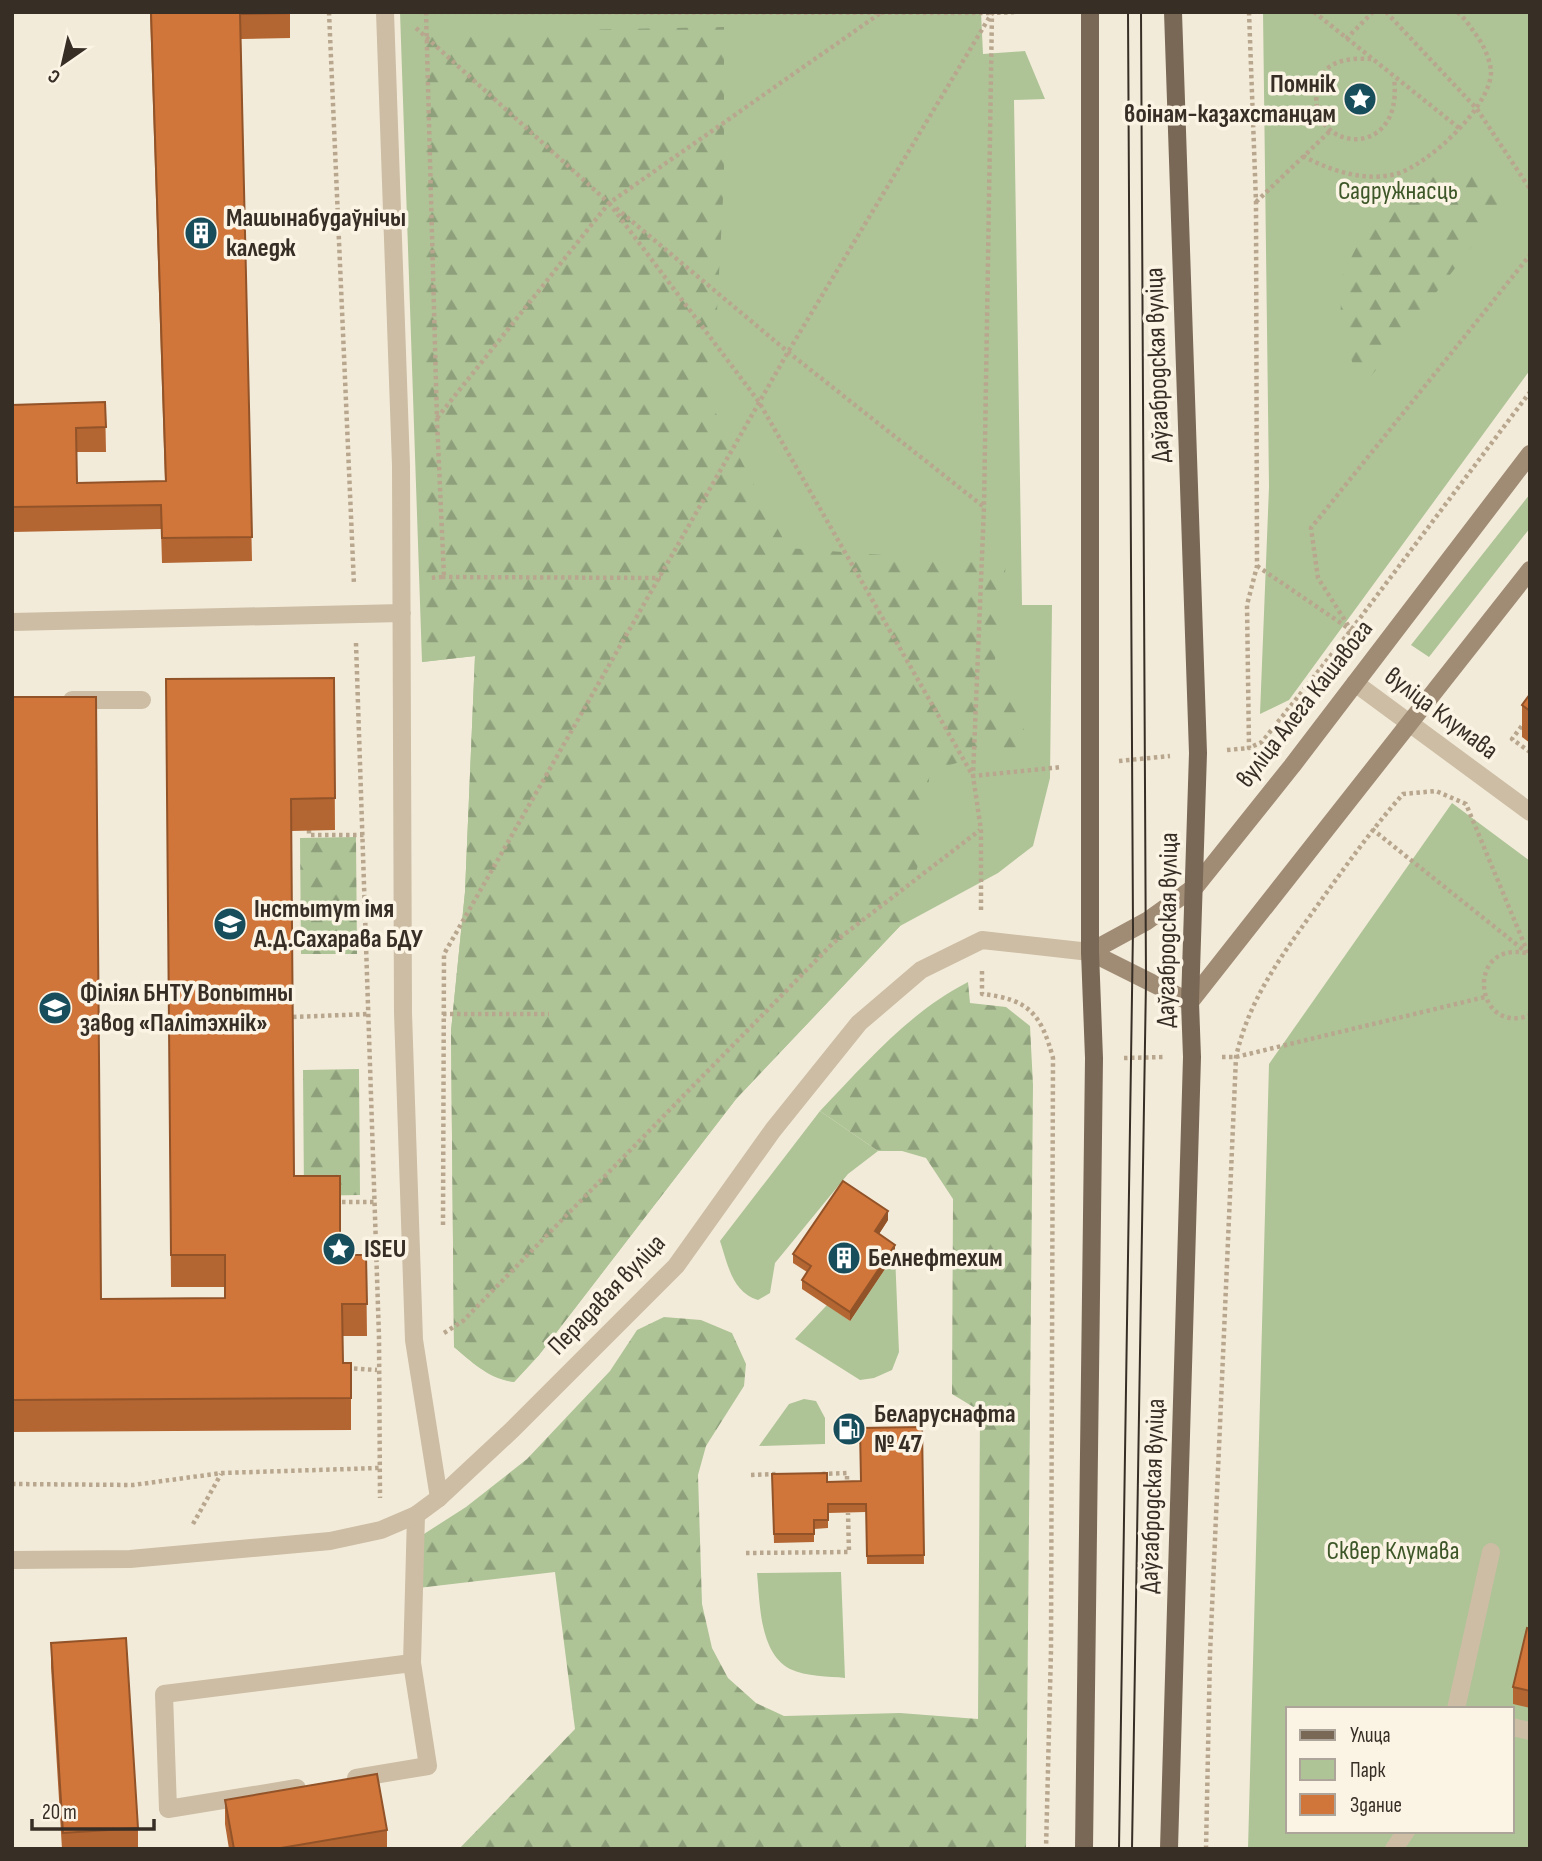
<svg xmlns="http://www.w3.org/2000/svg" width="1542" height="1861" viewBox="0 0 1542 1861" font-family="'Sofia Sans Condensed',sans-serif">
	<defs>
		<pattern id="forest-firs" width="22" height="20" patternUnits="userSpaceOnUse" patternTransform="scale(1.75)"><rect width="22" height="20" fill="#aec497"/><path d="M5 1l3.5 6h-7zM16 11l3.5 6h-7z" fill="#8ea07b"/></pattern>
	</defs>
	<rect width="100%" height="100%" fill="#f3ebd9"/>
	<path fill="#aec497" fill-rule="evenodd" d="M 400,12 L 981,12 L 983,54 L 1025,51 L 1045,99 L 1014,100 L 1022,605 L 1052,605 L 1050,778 L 1033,846 L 998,873 L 900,926 L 736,1099 L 539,1355 L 514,1382 C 489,1378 473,1363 454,1347 L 451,1031 L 465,892 L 475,656 L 422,662 Z
		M 1263,12 L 1530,12 L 1530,370 L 1289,700 L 1260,714 L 1269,487 Z
		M 1530,494 L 1530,528 L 1429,657 L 1411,645 Z
		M 1452,803 L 1530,861 L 1530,1849 L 1248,1849 L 1269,1064 ZM 1288,1709 L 1512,1709 L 1512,1831 L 1288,1831 Z
		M 820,1111 L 878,1151 L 848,1174 L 775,1263 L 770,1293 L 758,1300 C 732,1292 728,1265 720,1241 Z
		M 895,1254 L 899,1352 L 892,1370 L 874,1378 L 860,1380 L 795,1339 L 827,1305 L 850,1321 Z
		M 804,1399 L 816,1401 L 825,1418 L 825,1444 L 759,1446 L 789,1404 Z
		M 841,1572 L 845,1678 C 829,1676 806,1677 790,1669 C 759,1653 760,1602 757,1573 Z"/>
	<path fill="url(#forest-firs)" d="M 724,27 L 724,180 L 712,406 L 788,548 L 1006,564 L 995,660 L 1030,744 L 930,770 L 921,855 L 900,926 L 736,1099 L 539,1355 L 514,1382 C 489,1379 473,1363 454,1347 L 451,1031 L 465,892 L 475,656 L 422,662 L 425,33 Z
		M 1439,171 L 1476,175 L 1512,195 L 1361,389 L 1340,325 L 1342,276 L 1360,240 Z
		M 356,837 L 357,954 L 301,954 L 300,838 Z
		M 968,982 L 970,1003 L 1006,1007 L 1030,1026 L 1033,1085 L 1026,1849 L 459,1849 L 575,1729 L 555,1572 L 418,1588 L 413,1541 L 466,1507 L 527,1459 L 610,1371 L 637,1330 L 664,1317 L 701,1320 L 732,1333 L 746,1364 L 744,1386 L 706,1446 L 698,1475 L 702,1604 L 712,1648 L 728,1678 L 756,1703 L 784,1716 L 900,1713 L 978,1719 L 980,1411 L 952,1394 L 953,1199 L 926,1158 L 902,1151 L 878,1151 L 820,1111 C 866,1063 908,1013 968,982 Z
		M 359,1069 L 360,1195 L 304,1196 L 303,1070 Z"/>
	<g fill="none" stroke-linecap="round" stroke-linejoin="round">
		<path stroke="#b8a78e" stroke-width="4.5" stroke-dasharray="3.5 3.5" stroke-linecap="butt" d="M 329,12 L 354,585
			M 419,12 L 991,13
			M 426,12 L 437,420 L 444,577 L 429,578
			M 1249,12 L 1256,202 L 1257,566 L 1247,605 L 1249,748 L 1262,742 L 1351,630 L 1530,392
			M 1314,12 L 1459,128
			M 1386,12 L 1477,109 L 1530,189
			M 416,28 L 609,203
			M 1346,39 L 1373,12
			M 1371,59 C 1352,58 1327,59 1320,80 C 1295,149 1405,169 1394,78
			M 1303,156 C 1331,171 1365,182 1396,174 C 1428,165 1492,106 1491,71 C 1490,58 1482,42 1474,32 C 1469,25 1464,17 1457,12
			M 1256,202 L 1331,130
			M 609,203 L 759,402 L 973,776 L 1062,767
			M 616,208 L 788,352 L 984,507
			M 437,418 L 609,203 L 882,12
			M 1257,566 L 1351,630 L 1318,578 L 1311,528 L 1530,255
			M 442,577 L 661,578
			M 356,643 L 379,1337 L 380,1498
			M 1530,715 L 1512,739 L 1530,752
			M 1227,750 L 1249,748
			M 1119,761 L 1170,756
			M 1372,829 L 1526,952
			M 309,830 L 309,835 L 364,835
			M 981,910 L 981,830 L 973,776 L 984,507 L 992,12
			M 1526,953 C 1464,941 1475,1037 1530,1015
			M 982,971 L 982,994 C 1029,999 1041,1014 1053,1058 L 1051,1650 L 1046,1849
			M 443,1014 L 549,1014
			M 293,1017 L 369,1014
			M 1222,1057 L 1236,1057 L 1485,997
			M 1124,1058 L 1164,1057
			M 335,1202 L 375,1202
			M 443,1225 L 444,954 L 788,352 L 992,13 L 1017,12
			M 444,1333 L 463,1321 L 833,943 L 980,830
			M 347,1368 L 377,1370
			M 822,1474 L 847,1473 L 847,1484
			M 751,1475 L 778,1474
			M 12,1484 L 133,1485 L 222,1473 L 379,1468
			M 193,1524 L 221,1474
			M 746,1553 L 849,1552 L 848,1513
			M 1206,1849 L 1210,1654 L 1236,1057 C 1249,998 1283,954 1317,906 C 1345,867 1372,829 1403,794 L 1436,791 L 1466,804 L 1528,953"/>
		<path stroke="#ccbda4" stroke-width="18" d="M 385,12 L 401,466 L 403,1013 L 414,1340 L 439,1498
			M 12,622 L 402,613
			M 72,700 L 142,700
			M 1456,1709 L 1491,1552
			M 1512,1727 L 1530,1731
			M 356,1778 L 428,1766 L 412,1663 L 416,1515
			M 297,1788 L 168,1809 L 164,1694 L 412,1663
			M 1394,1849 L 1406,1831"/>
		<path stroke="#ccbda4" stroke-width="18" d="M 1355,683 L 1530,812
			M 12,1560 L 130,1559 L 330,1541 L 381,1530 L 416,1515 L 439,1498 L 513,1429 L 676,1266 L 773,1130 L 859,1023 L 921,970 L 982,940 L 1090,952"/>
		<path stroke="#a08b75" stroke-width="18" d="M 1090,952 L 1147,921 L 1196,886 L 1292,766 L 1530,454
			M 1090,952 L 1190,1002 L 1530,570"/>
		<path stroke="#7a6856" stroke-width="18" d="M 1084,1849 L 1094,1058 L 1090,952 L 1090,12
			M 1169,1849 L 1192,1057 L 1190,1002 L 1198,753 L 1173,12"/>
		<path stroke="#372e26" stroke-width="2" d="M 1119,1849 L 1133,929 L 1128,12
			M 1132,1849 L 1146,981 L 1141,12"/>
	</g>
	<path fill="#b36532" d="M 150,12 L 290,12 L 290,38 L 241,39 L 252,561 L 162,563 L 161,529 L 12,532 L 12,405 L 105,402 L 106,452 L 77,452 L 77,483 L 165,481 Z
		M 334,678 L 335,830 L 291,831 L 294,1176 L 340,1255 L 366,1255 L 367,1336 L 342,1336 L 343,1363 L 351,1363 L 351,1430 L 12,1432 L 12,697 L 101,1299 L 225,1298 L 225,1287 L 171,1287 L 166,679 Z
		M 1530,694 L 1530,743 L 1522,737 L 1522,705 Z
		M 888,1220 L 879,1234 L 895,1254 L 850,1321 L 802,1289 L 802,1280 L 807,1272 L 793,1263 L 793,1254 Z
		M 922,1427 L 924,1564 L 867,1564 L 866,1512 L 828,1513 L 828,1528 L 814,1529 L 814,1542 L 774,1543 L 772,1474 L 827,1482 L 861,1481 Z
		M 1530,1629 L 1530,1708 L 1513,1704 L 1513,1687 Z
		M 51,1643 L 138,1828 L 138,1849 L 62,1849 L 51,1667 Z
		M 225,1800 L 387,1830 L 387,1849 L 229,1849 L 225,1824 Z"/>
	<path fill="#925329" d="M 888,1211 L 888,1220 L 875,1240 L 875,1231 Z
		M 895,1245 L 895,1254 L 850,1321 L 850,1312 Z"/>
	<path fill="#d0763a" stroke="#925329" stroke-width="2" d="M 151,12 L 290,12 L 290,13 L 240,14 L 252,537 L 162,538 L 161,505 L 12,507 L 12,405 L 105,402 L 106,427 L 76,428 L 77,483 L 166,481 Z
		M 334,678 L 335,798 L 291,799 L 294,1176 L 340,1176 L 340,1255 L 366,1255 L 367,1304 L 342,1304 L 343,1363 L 351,1363 L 351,1398 L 12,1400 L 12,697 L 96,697 L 101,1299 L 225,1298 L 225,1255 L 171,1255 L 166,679 Z
		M 1530,694 L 1530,711 L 1522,705 Z
		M 843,1181 L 888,1211 L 875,1231 L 895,1245 L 850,1312 L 802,1280 L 811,1266 L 793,1254 Z
		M 922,1427 L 924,1555 L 867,1556 L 866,1504 L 828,1504 L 828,1520 L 814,1520 L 814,1534 L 774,1534 L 772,1474 L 827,1473 L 827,1482 L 861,1481 L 860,1428 Z
		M 1527,1628 L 1530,1629 L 1530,1691 L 1513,1687 Z
		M 126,1638 L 138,1828 L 63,1833 L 51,1643 Z
		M 377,1774 L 387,1830 L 275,1849 L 234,1849 L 225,1800 Z"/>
	<defs>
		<symbol id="sight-disc" viewBox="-11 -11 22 22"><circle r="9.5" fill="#184d5c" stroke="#fbf4e5"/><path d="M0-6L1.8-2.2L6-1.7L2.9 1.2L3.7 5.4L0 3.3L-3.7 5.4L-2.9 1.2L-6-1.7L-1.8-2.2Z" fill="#fff"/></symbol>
		<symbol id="building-disc" viewBox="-11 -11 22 22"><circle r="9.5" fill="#184d5c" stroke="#fbf4e5"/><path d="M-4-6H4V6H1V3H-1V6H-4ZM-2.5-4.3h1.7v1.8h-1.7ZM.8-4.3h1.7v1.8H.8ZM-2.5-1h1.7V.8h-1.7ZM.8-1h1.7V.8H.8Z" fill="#fff"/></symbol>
		<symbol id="university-disc" viewBox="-11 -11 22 22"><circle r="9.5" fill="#184d5c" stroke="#fbf4e5"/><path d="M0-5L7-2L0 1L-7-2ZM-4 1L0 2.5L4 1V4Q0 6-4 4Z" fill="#fff"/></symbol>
		<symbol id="fuel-disc" viewBox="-11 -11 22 22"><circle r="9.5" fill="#184d5c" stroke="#fbf4e5"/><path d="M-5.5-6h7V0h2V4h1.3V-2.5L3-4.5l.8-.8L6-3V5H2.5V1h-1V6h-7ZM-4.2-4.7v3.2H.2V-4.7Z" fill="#fff"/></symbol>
	</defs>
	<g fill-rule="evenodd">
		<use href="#sight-disc" x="1341" y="80" width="38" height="38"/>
		<use href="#building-disc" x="182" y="214" width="38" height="38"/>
		<use href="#university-disc" x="211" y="905" width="38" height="38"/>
		<use href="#university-disc" x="36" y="989" width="38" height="38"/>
		<use href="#sight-disc" x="320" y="1230" width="38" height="38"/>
		<use href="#building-disc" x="825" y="1239" width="38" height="38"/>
		<use href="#fuel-disc" x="830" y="1410" width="38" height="38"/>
	</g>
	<g text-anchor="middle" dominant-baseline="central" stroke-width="7" stroke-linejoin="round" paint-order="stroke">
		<g font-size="26" font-weight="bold" fill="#372e26" stroke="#fbf4e5" text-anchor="start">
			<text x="1336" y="84" text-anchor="end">Помнік<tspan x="1336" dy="30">воінам-казахстанцам</tspan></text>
			<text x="226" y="218">Машынабудаўнічы<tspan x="226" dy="30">каледж</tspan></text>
			<text x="254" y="909">Інстытут імя<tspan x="254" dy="30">А.Д.Сахарава БДУ</tspan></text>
			<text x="80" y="993">Філіял БНТУ Вопытны<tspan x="80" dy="30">завод «Палітэхнік»</tspan></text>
			<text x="364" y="1249">ISEU</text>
			<text x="868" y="1258">Белнефтехим</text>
			<text x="874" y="1414">Беларуснафта<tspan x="874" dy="30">№ 47</tspan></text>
		</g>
		<g font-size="26" fill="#3e5728" stroke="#fbf4e5">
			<text x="1398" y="191">Садружнасць</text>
			<text x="1393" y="1551">Сквер Клумава</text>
		</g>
		<g font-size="26" fill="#372e26" stroke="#fbf4e5">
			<text transform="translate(1158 365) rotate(-92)">Даўгабродская вуліца</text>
			<text transform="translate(1305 704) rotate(-52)">вуліца Алега Кашавога</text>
			<text transform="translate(1441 714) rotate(37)">вуліца Клумава</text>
			<text transform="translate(1168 930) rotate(-89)">Даўгабродская вуліца</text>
			<text transform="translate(607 1295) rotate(-46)">Перадавая вуліца</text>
			<text transform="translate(1153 1496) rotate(-88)">Даўгабродская вуліца</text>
		</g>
	</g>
	<rect width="1542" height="1861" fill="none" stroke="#372e26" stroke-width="28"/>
	<rect x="1286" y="1707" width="228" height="126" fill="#fbf4e5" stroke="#ada599" stroke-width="2"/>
	<rect x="1300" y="1730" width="35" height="10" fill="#7a6856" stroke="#ada599" stroke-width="2"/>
	<text x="1350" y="1742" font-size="21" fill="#372e26">Улица</text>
	<rect x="1300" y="1759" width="35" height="21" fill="#aec497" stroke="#ada599" stroke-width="2"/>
	<text x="1350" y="1777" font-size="21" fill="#372e26">Парк</text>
	<rect x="1300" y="1794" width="35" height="21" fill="#d0763a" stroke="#ada599" stroke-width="2"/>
	<text x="1350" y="1812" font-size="21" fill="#372e26">Здание</text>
	<g transform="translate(63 63) rotate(214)" stroke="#fbf4e5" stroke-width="5" paint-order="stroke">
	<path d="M0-5L12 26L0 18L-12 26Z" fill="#372e26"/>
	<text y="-10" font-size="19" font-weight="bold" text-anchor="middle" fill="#372e26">С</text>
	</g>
	<path d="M32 1819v10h122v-10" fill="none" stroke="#372e26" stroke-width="3.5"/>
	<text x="42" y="1819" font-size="21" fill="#372e26" stroke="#fbf4e5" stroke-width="5" paint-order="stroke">20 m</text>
</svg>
